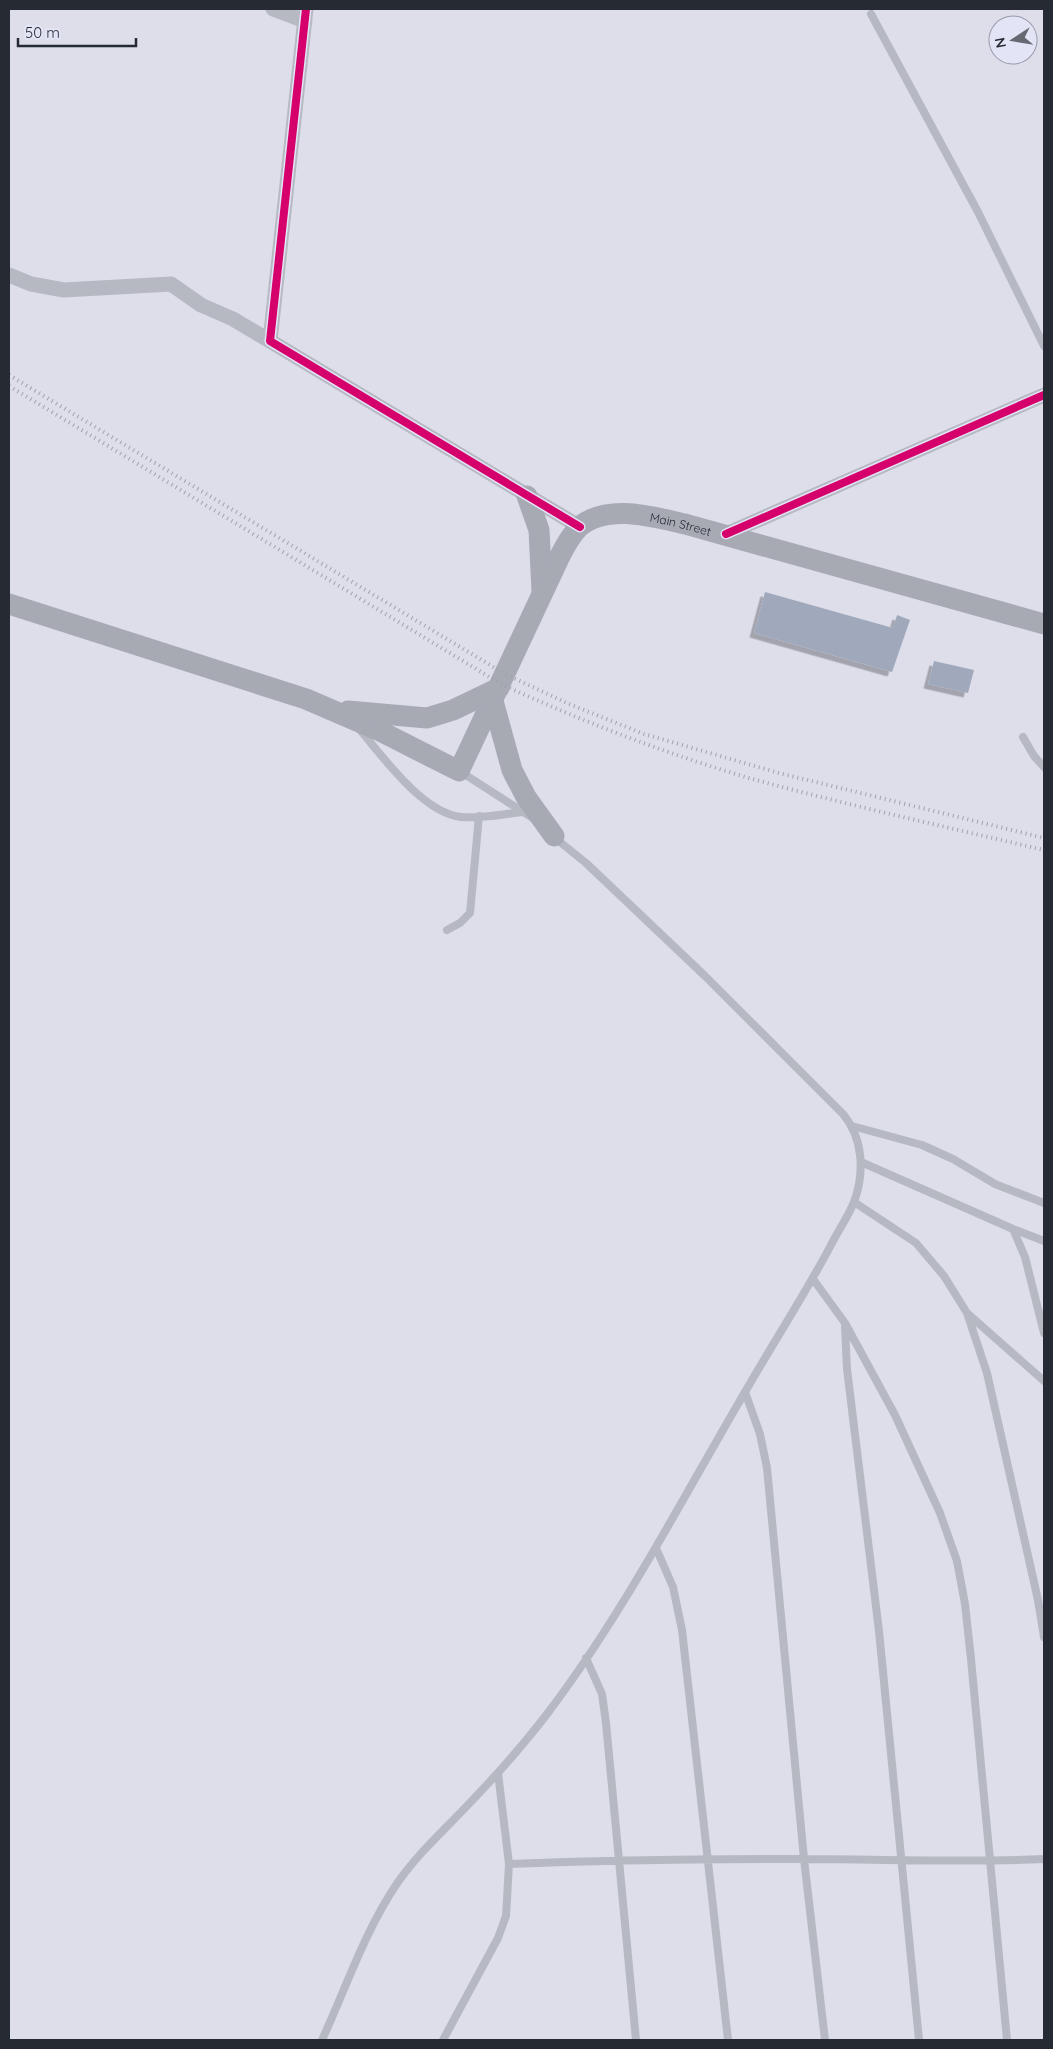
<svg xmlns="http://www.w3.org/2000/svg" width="1053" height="2049" viewBox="0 0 1053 2049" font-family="Quicksand,sans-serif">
	<defs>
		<filter id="shadow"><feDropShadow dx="-4.5" dy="4.5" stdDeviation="0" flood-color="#0004"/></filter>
	</defs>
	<rect width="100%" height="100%" fill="#dddeea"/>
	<path fill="#a0a9bc" filter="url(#shadow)" d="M 765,592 L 893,628 L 897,615 L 910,620 L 892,672 L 754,633 Z
		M 934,661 L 974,670 L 968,693 L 928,684 Z"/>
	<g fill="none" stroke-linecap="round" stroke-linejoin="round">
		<path stroke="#b7b9c2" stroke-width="8" d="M 871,14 L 978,212 L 1044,346
			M 360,730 C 384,758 423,813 461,817 C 481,819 503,814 523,812
			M 1023,737 L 1034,756 L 1044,767
			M 461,772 L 531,817
			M 447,930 L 460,923 L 470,913 L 479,816
			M 852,1126 L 922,1145 L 953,1159 L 995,1184 L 1044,1203
			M 861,1162 L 1013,1229 L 1025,1257 L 1044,1333
			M 854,1202 L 916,1243 L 944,1276 L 967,1313 L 987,1373 L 1038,1600 L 1044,1637
			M 1013,1229 L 1044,1241
			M 813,1279 L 845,1323 L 895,1415 L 940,1513 L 957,1561 L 965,1604 L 971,1659 L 1007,2040
			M 967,1313 L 1044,1381
			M 845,1326 L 847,1369 L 879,1631 L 919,2040
			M 745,1392 L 760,1434 L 767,1468 L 804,1859 L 825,2040
			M 656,1548 L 673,1587 L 682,1630 L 728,2040
			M 586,1658 L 602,1694 L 606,1723 L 636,2040
			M 509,1864 C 607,1860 706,1859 805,1859 C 885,1859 965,1863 1044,1859
			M 322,2040 C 346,1988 365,1930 398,1882 C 417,1855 441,1833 464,1809 C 493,1779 521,1748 547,1714 C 623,1614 681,1501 745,1392 C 773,1343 804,1296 831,1245 C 838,1231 848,1217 854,1202 C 865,1172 863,1138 843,1114 L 705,976 L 586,863 L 555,838
			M 443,2040 L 498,1938 L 506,1916 L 509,1864 L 498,1773"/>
		<path stroke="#b7b9c2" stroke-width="15" d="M 273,9 L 305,21
			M 306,9 L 270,341 L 580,527
			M 9,275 L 31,284 L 64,290 L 171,284 L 201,305 L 233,319 L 270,341
			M 726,534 L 1044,395"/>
		<g stroke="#a7a9b3" stroke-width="21">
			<path d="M 527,496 L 539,530 L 542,591"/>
			<path id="s1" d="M 9,604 L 306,699 L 378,730 L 459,771 L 560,556 C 565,546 571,535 579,527 C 608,503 653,517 685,524 L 1044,624"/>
			<path d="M 493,701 L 512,770 L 526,797 L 554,836"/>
			<path d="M 348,711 L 427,718 L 453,710 L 499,688"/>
		</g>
		<path stroke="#a1a2aa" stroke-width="4" stroke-dasharray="1 4" stroke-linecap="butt" d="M 9,375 L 505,674 L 569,704 L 644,734 L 779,773 L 1044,838
			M 9,386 L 501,684 C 581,721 664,753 749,778 C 847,805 946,827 1044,850"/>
		<defs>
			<path id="cycleway" d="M 306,9 L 270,341 L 580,527
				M 726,534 L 1044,395"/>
		</defs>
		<use href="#cycleway" stroke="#e3e5f7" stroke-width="11"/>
		<use href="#cycleway" stroke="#d6006c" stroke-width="8"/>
	</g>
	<g text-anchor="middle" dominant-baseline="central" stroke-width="4.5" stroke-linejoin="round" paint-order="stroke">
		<g font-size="12" fill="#262a32" stroke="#e3e5f7">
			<text stroke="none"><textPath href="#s1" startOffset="859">Main Street</textPath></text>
		</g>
	</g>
	<rect width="1053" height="2049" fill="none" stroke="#262a32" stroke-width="20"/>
	<g transform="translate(1013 40) rotate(258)"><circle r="24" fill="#e3e5f7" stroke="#979aa8"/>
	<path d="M0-4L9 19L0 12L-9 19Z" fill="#666972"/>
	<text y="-8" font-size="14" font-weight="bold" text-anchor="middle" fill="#262a32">N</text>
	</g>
	<path d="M18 38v8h118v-8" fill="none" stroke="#262a32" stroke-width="2.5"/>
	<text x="25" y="38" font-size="15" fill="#262a32" stroke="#e3e5f7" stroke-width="4" paint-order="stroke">50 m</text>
</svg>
